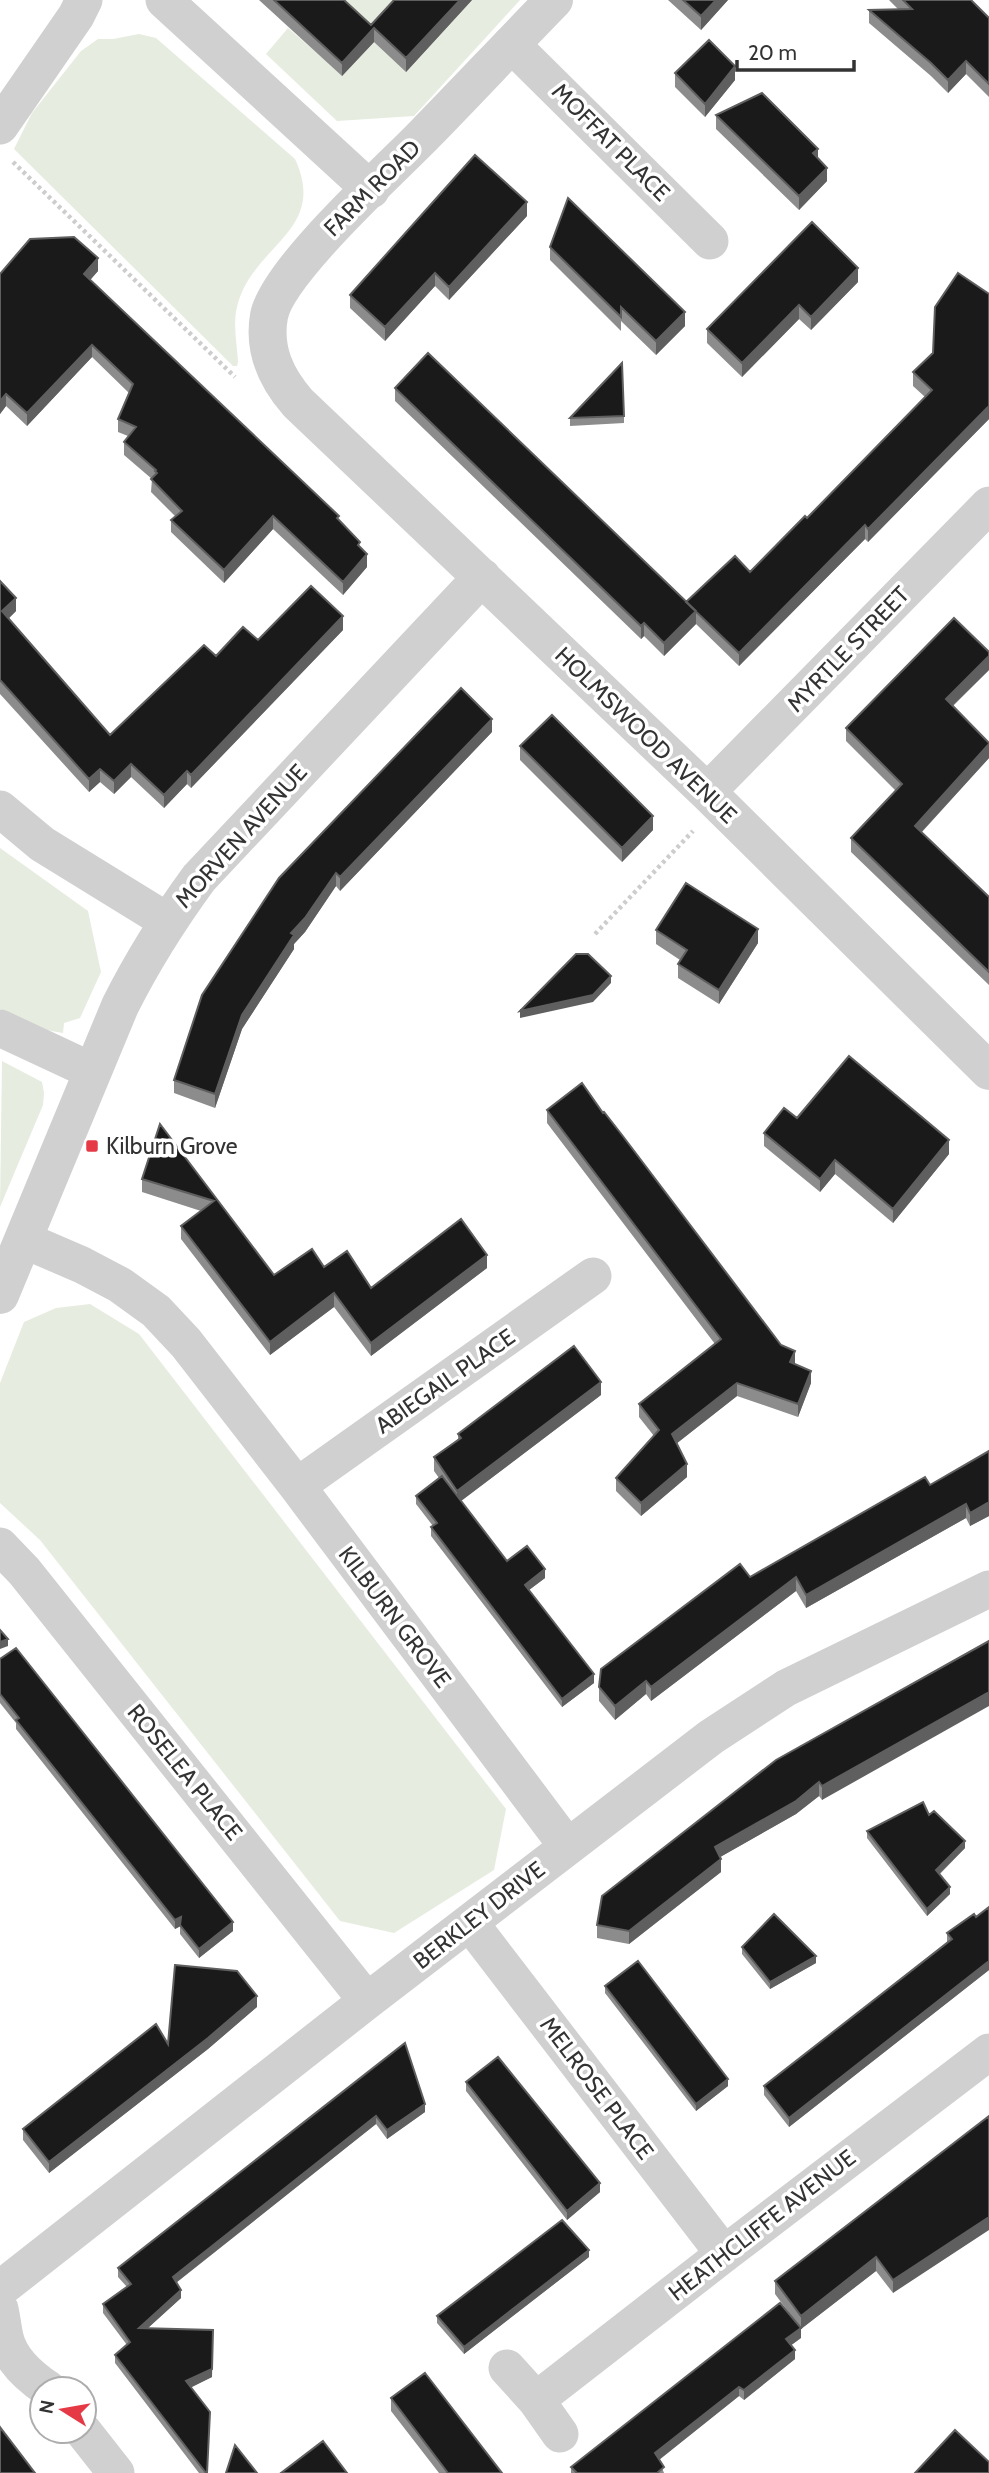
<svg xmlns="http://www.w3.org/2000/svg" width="989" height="2473" viewBox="0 0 989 2473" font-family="Cabin,sans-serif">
	<rect width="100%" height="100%" fill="#fff"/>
	<path fill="#e6ecdf" d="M 329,0 L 520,0 L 414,116 L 337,121 L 266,54 L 288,28 L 317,53 L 349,19 Z
		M 139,34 L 156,38 L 295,159 C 328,230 255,244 238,303 C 232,323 237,341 238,362 L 237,366 L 233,366 L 14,149 L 32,113 L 81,51 L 98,39 L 113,39 Z
		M 0,848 L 88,911 L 101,972 L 80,1018 L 64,1023 L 63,1033 L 46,1030 L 0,1009 Z
		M 2,1061 L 42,1082 L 44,1093 L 43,1105 L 0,1207 Z
		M 90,1304 L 139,1334 L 506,1809 L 494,1870 L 394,1933 L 340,1921 L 40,1540 L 0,1503 L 0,1383 L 24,1322 L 56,1308 Z"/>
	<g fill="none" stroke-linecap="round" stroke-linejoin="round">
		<path stroke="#cdcdcd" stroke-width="4.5" stroke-dasharray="3.5 3.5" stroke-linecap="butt" d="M 13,162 L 235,377
			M 595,934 L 693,831"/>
		<path stroke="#d0d0d0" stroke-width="37" d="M 164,0 L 371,190
			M 511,44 L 710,241
			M 0,126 L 76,16 L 84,0
			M 707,792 L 989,505
			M 0,809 L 42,844 L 167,921
			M 0,1028 L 92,1071
			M 24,1240 L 82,1265 L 120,1285 L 156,1311 L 186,1343 L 297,1486 L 567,1846
			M 297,1486 L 593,1276
			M 0,1546 L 24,1571 L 367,2001
			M 470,1923 L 724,2254
			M 0,2289 L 367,2001 L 711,1737 L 786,1688 L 989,1589
			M 0,2309 C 2,2318 3,2328 5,2337 C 10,2359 30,2377 48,2389
			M 507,2368 L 536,2400 L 560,2434
			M 536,2400 L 724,2254 L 989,2052
			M 83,2431 L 116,2473"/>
		<path stroke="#d0d0d0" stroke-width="38" d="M 554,0 C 510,45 468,90 424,135 C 389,171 277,272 269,316 C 263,350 276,378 298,403 L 707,792 L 989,1071
			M 0,1295 L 120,1006 C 143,960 169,919 199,878 L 482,577"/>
	</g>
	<path fill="#8c8c8c" d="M 259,0 L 344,0 L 371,25 L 472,0 L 406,72 L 374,42 L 342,76 Z
		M 668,0 L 728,0 L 701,30 Z
		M 889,0 L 971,0 L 989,18 L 989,97 L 966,74 L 948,93 L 931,76 L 869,23 L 869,10 L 898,9 Z
		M 675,73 L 735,80 L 705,117 L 675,87 Z
		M 716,115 L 818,158 L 827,181 L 799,210 L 716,129 Z
		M 527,216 L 449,300 L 435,286 L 385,341 L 350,308 L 350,295 Z
		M 550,247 L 685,326 L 656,355 L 621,321 L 621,331 L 550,260 Z
		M 98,271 L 90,280 L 339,520 L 360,548 L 367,567 L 343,595 L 273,529 L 224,583 L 171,532 L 171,520 L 175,516 L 151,492 L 152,479 L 124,455 L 124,442 L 128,436 L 118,432 L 118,419 L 129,393 L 92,357 L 27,426 L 6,406 L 0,414 L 0,274 Z
		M 858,282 L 811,330 L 799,319 L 742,377 L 707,343 L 707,329 Z
		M 989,294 L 989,419 L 868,542 L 865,539 L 739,666 L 696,624 L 664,656 L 644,636 L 641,639 L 395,401 L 395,388 L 686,602 L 750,572 L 807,518 L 925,397 L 913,386 L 913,372 Z
		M 624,416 L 624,423 L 570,426 L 570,418 Z
		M 0,581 L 16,611 L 8,619 L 110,735 L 216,656 L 258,640 L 343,630 L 191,788 L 187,784 L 164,808 L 131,777 L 114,794 L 100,782 L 89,792 L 0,694 Z
		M 989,670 L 953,706 L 989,743 L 989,758 L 922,832 L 989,897 L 989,985 L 851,852 L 851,838 L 896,791 L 846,741 L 846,728 Z
		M 492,732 L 340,891 L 336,886 L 305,932 L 294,944 L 294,949 L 242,1029 L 215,1108 L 174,1093 L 174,1080 L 279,878 Z
		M 520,746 L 653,830 L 622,862 L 520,760 Z
		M 656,930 L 758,943 L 719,1004 L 678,978 L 678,964 L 680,960 L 656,944 Z
		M 547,1110 L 603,1113 L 795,1364 L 811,1383 L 798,1417 L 737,1396 L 676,1444 L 687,1477 L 641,1516 L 616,1491 L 616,1478 L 654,1436 L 639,1417 L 639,1404 L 715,1344 L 547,1123 Z
		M 797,1118 L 949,1154 L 893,1223 L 835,1174 L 820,1192 L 764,1146 L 764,1133 Z
		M 160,1124 L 274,1275 L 324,1267 L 371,1288 L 487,1268 L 371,1356 L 334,1307 L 270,1355 L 181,1239 L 181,1226 L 201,1211 L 142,1192 L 142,1179 Z
		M 601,1395 L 461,1501 L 507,1561 L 545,1578 L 529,1590 L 594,1683 L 562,1707 L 431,1536 L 431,1527 L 433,1526 L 416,1504 L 416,1496 L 439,1478 L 434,1471 L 434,1457 L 458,1439 L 458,1434 Z
		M 989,1451 L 989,1516 L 970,1526 L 966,1518 L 806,1608 L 796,1591 L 651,1701 L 646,1694 L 615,1720 L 599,1701 L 599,1687 L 750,1577 L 930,1485 Z
		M 989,1641 L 822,1800 L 819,1796 L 796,1814 L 720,1857 L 721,1872 L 629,1944 L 597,1938 L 597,1925 Z
		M 0,1659 L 233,1931 L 199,1958 L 180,1934 L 180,1926 L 175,1929 L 16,1729 L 16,1723 L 0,1703 Z
		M 929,1815 L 965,1848 L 940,1874 L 950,1894 L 927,1916 L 867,1838 L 867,1831 Z
		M 947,1933 L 989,1970 L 789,2127 L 764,2095 L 764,2086 L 947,1942 Z
		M 742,1947 L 816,1963 L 770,1989 L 742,1954 Z
		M 605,1986 L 728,2086 L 696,2111 L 605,1993 Z
		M 257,2007 L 208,2049 L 49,2173 L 23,2140 L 23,2129 L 168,2044 Z
		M 405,2043 L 425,2112 L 387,2139 L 376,2124 L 176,2283 L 181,2298 L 148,2328 L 212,2377 L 191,2387 L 207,2473 L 199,2473 L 115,2363 L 115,2355 L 127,2345 L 103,2313 L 103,2304 L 127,2287 L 118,2277 L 118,2268 Z
		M 466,2082 L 600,2192 L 567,2220 L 466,2091 Z
		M 989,2116 L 893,2293 L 876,2271 L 801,2329 L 775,2294 L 775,2281 Z
		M 589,2257 L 464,2354 L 437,2323 L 437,2316 Z
		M 801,2338 L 791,2345 L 795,2359 L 744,2400 L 739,2396 L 659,2460 L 664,2473 L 571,2473 L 571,2467 Z
		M 391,2398 L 502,2473 L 439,2473 L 391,2411 Z"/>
	<path fill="#5f5f5f" d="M 460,0 L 472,0 L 406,72 L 406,58 Z
		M 716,0 L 728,0 L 701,30 L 701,16 Z
		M 374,28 L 374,42 L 342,76 L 342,63 Z
		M 966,61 L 966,74 L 948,93 L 948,80 Z
		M 735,66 L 735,80 L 705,117 L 705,104 Z
		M 818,149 L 818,162 L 813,153 Z
		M 827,168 L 827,181 L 799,210 L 799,196 Z
		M 527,202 L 527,216 L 449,300 L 449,287 Z
		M 98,258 L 98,271 L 84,287 L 84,274 Z
		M 858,268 L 858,282 L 811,330 L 811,317 Z
		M 435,273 L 435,286 L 385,341 L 385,327 Z
		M 799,305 L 799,319 L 742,377 L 742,363 Z
		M 685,312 L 685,326 L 656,355 L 656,341 Z
		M 92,345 L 92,357 L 27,426 L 27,413 Z
		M 6,394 L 6,406 L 0,414 L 0,401 Z
		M 989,406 L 989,419 L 868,542 L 868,529 Z
		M 273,516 L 273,529 L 224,583 L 224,570 Z
		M 865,525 L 865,539 L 739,666 L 739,653 Z
		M 367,554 L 367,567 L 343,595 L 343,582 Z
		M 16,598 L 16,611 L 2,625 L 2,611 Z
		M 696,611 L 696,624 L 664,656 L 664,643 Z
		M 343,616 L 343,630 L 191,788 L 191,775 Z
		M 644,623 L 644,636 L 641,639 L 641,626 Z
		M 989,656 L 989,670 L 946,712 L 946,699 Z
		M 492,719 L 492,732 L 340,891 L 340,877 Z
		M 989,744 L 989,758 L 915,839 L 915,826 Z
		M 131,764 L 131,777 L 114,794 L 114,781 Z
		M 100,769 L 100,782 L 89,792 L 89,779 Z
		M 187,771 L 187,784 L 164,808 L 164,795 Z
		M 653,816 L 653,830 L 622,862 L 622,848 Z
		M 336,873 L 336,886 L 305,932 L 294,944 L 294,949 L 242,1029 L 215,1108 L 215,1094 L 242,1015 L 291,933 Z
		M 758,929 L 758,943 L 719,1004 L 719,990 Z
		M 611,976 L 611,983 L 593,1002 L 520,1018 L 520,1011 Z
		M 949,1140 L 949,1154 L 893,1223 L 893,1209 Z
		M 835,1160 L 835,1174 L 820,1192 L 820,1179 Z
		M 487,1255 L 487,1268 L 371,1356 L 371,1343 Z
		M 334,1293 L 334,1307 L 270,1355 L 270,1342 Z
		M 795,1351 L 795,1364 L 790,1362 Z
		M 811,1371 L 811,1383 L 798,1417 L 798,1404 Z
		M 601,1382 L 601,1395 L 457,1504 L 457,1491 Z
		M 737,1383 L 737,1396 L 672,1447 L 672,1434 Z
		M 687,1464 L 687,1477 L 641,1516 L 641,1503 Z
		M 989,1502 L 989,1516 L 970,1526 L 970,1513 Z
		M 966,1504 L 966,1518 L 806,1608 L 806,1595 Z
		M 545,1569 L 545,1578 L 525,1593 L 525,1585 Z
		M 796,1577 L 796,1591 L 651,1701 L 651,1687 Z
		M 8,1639 L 8,1646 L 0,1649 L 0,1642 Z
		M 594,1674 L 594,1683 L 562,1707 L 562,1699 Z
		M 646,1681 L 646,1694 L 615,1720 L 615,1706 Z
		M 989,1692 L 989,1706 L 822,1800 L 822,1786 Z
		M 819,1782 L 819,1796 L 796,1814 L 715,1860 L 715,1847 Z
		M 965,1841 L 965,1848 L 936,1877 L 936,1870 Z
		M 721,1859 L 721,1872 L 629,1944 L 629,1931 Z
		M 950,1887 L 950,1894 L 927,1916 L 927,1909 Z
		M 181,1917 L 181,1926 L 175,1929 L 175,1920 Z
		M 233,1922 L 233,1931 L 199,1958 L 199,1949 Z
		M 816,1956 L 816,1963 L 770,1989 L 770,1982 Z
		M 989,1961 L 989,1970 L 789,2127 L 789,2118 Z
		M 257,1996 L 257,2007 L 208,2049 L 49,2173 L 49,2162 Z
		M 728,2079 L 728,2086 L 696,2111 L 696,2104 Z
		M 425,2104 L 425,2112 L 387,2139 L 387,2130 Z
		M 376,2116 L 376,2124 L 173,2285 L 173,2277 Z
		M 600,2183 L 600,2192 L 567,2220 L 567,2211 Z
		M 989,2217 L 989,2230 L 893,2293 L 893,2280 Z
		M 589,2250 L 589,2257 L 464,2354 L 464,2347 Z
		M 876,2257 L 876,2271 L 801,2329 L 801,2316 Z
		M 181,2290 L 181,2298 L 139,2336 L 139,2328 Z
		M 801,2328 L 801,2338 L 786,2349 L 786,2339 Z
		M 213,2338 L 212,2377 L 186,2390 L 186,2381 Z
		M 795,2350 L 795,2359 L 744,2400 L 744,2390 Z
		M 739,2387 L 739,2396 L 655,2463 L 655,2453 Z"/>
	<path fill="#1a1a1a" stroke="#5f5f5f" stroke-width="2" d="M 274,0 L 344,0 L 371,25 L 394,0 L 460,0 L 406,58 L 374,28 L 342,63 Z
		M 683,0 L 716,0 L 701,16 Z
		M 903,0 L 971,0 L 989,18 L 989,84 L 966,61 L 948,80 L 931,63 L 869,10 L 912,9 Z
		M 709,40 L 735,66 L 705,104 L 675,73 Z
		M 762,93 L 818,149 L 813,153 L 827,168 L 799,196 L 716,115 Z
		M 475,155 L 527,202 L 449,287 L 435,273 L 385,327 L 350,295 Z
		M 568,198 L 685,312 L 656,341 L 621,307 L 621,317 L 550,247 Z
		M 812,222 L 858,268 L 811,317 L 799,305 L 742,363 L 707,329 Z
		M 74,237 L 98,258 L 84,274 L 339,516 L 337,518 L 360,542 L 358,545 L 367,554 L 343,582 L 273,516 L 224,570 L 171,520 L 182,511 L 151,479 L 157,473 L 155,471 L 156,470 L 124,442 L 136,427 L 118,419 L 133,384 L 92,345 L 27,413 L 6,394 L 0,401 L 0,274 L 30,239 Z
		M 958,273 L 989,294 L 989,406 L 868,529 L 865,525 L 739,653 L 686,602 L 735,556 L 750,572 L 805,516 L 807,518 L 932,390 L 913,372 L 933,353 L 935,307 Z
		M 428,353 L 696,611 L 664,643 L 644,623 L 641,626 L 395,388 Z
		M 622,363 L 624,416 L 570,418 Z
		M 0,581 L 16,598 L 2,611 L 110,735 L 204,645 L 216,656 L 243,627 L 258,640 L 311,586 L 343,616 L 191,775 L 187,771 L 164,795 L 131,764 L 114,781 L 100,769 L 89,779 L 0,680 Z
		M 954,618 L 989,652 L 989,656 L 946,699 L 989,743 L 989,744 L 915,826 L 989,897 L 989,972 L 851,838 L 902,784 L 846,728 Z
		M 461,688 L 492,719 L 340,877 L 336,873 L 305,918 L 291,933 L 294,935 L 242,1015 L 215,1094 L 174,1080 L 202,995 L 279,878 Z
		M 552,715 L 653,816 L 622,848 L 520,746 Z
		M 686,883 L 758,929 L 719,990 L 678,964 L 687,950 L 656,930 Z
		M 576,954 L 588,954 L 611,976 L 593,995 L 520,1011 Z
		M 849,1056 L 949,1140 L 893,1209 L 835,1160 L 820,1179 L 764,1133 L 784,1108 L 797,1118 Z
		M 582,1083 L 603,1113 L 604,1112 L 622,1135 L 781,1345 L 795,1351 L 790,1362 L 811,1371 L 798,1404 L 737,1383 L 672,1434 L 687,1464 L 641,1503 L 616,1478 L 659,1430 L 639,1404 L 721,1339 L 547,1110 Z
		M 160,1124 L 274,1275 L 312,1249 L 324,1267 L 347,1251 L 371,1288 L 461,1219 L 487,1255 L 371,1343 L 334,1293 L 270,1342 L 181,1226 L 214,1201 L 142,1179 Z
		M 574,1346 L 601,1382 L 457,1491 L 434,1457 L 461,1438 L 458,1434 Z
		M 989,1451 L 989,1502 L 970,1513 L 966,1504 L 806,1595 L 796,1577 L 651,1687 L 646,1681 L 615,1706 L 599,1687 L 601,1669 L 740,1564 L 750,1577 L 925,1477 L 930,1485 Z
		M 442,1476 L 507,1561 L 527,1546 L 545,1569 L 525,1585 L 594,1674 L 562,1699 L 431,1527 L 437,1523 L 416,1496 Z
		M 0,1630 L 8,1639 L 0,1642 Z
		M 989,1641 L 989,1692 L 822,1786 L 819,1782 L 796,1801 L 715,1847 L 721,1859 L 629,1931 L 597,1925 L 602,1896 L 776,1760 Z
		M 16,1648 L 233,1922 L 199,1949 L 180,1925 L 181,1917 L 175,1920 L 16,1720 L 19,1718 L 0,1694 L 0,1659 Z
		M 923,1802 L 929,1815 L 934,1811 L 965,1841 L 936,1870 L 950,1887 L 927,1909 L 867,1831 Z
		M 989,1907 L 989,1961 L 789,2118 L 764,2086 L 952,1939 L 947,1933 L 974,1914 L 976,1917 Z
		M 774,1914 L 816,1956 L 770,1982 L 742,1947 Z
		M 638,1961 L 728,2079 L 696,2104 L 605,1986 Z
		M 175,1965 L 237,1971 L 257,1996 L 208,2038 L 49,2162 L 23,2129 L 156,2024 L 168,2044 Z
		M 405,2043 L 425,2104 L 387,2130 L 376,2116 L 173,2277 L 181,2290 L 139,2328 L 213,2330 L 212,2369 L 186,2381 L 210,2412 L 207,2473 L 206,2473 L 115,2355 L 130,2342 L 103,2304 L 131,2284 L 118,2268 Z
		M 498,2057 L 600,2183 L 567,2211 L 466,2082 Z
		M 989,2116 L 989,2217 L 893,2280 L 876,2257 L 801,2316 L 775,2281 Z
		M 562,2220 L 589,2250 L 464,2347 L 437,2316 Z
		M 780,2303 L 801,2328 L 786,2339 L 795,2350 L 744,2390 L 739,2387 L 655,2453 L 664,2467 L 657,2473 L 577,2473 L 571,2467 Z
		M 425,2373 L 502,2473 L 448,2473 L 391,2398 Z
		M 0,2427 L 35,2473 L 0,2473 Z
		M 955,2430 L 989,2462 L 989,2473 L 915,2473 Z
		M 323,2441 L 347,2473 L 281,2473 Z
		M 235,2445 L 257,2473 L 226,2473 Z"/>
	<rect fill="#e63946" stroke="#fff" stroke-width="2.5" x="85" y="1139" width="14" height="14" rx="3.5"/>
	<g text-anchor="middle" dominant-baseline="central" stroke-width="7" stroke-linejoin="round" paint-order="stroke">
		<g font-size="23" fill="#333" stroke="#fff">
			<text transform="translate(611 142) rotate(45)">MOFFAT PLACE</text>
			<text transform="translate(372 188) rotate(-45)">FARM ROAD</text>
			<text transform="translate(848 649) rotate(-46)">MYRTLE STREET</text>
			<text transform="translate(646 735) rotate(44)">HOLMSWOOD AVENUE</text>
			<text transform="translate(241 836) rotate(-48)">MORVEN AVENUE</text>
			<text transform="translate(445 1381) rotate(-35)">ABIEGAIL PLACE</text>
			<text transform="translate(395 1617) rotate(53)">KILBURN GROVE</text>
			<text transform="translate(185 1772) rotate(51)">ROSELEA PLACE</text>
			<text transform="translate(479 1915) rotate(-38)">BERKLEY DRIVE</text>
			<text transform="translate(597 2088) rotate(53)">MELROSE PLACE</text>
			<text transform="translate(762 2225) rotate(-38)">HEATHCLIFFE AVENUE</text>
		</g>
		<g font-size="23" fill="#333" stroke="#fff" text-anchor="start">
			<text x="106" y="1146">Kilburn Grove</text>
		</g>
	</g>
	<g transform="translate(63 2410) rotate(281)"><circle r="33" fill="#ffffff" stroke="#adadad" stroke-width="2"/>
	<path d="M0-5L12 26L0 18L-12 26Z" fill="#e63946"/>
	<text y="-10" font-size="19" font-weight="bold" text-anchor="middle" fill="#333333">N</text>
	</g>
	<path d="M737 60v10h117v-10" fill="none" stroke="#333333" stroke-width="3.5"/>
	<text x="748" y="60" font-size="21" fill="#333333" stroke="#ffffff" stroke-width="5" paint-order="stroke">20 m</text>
</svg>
